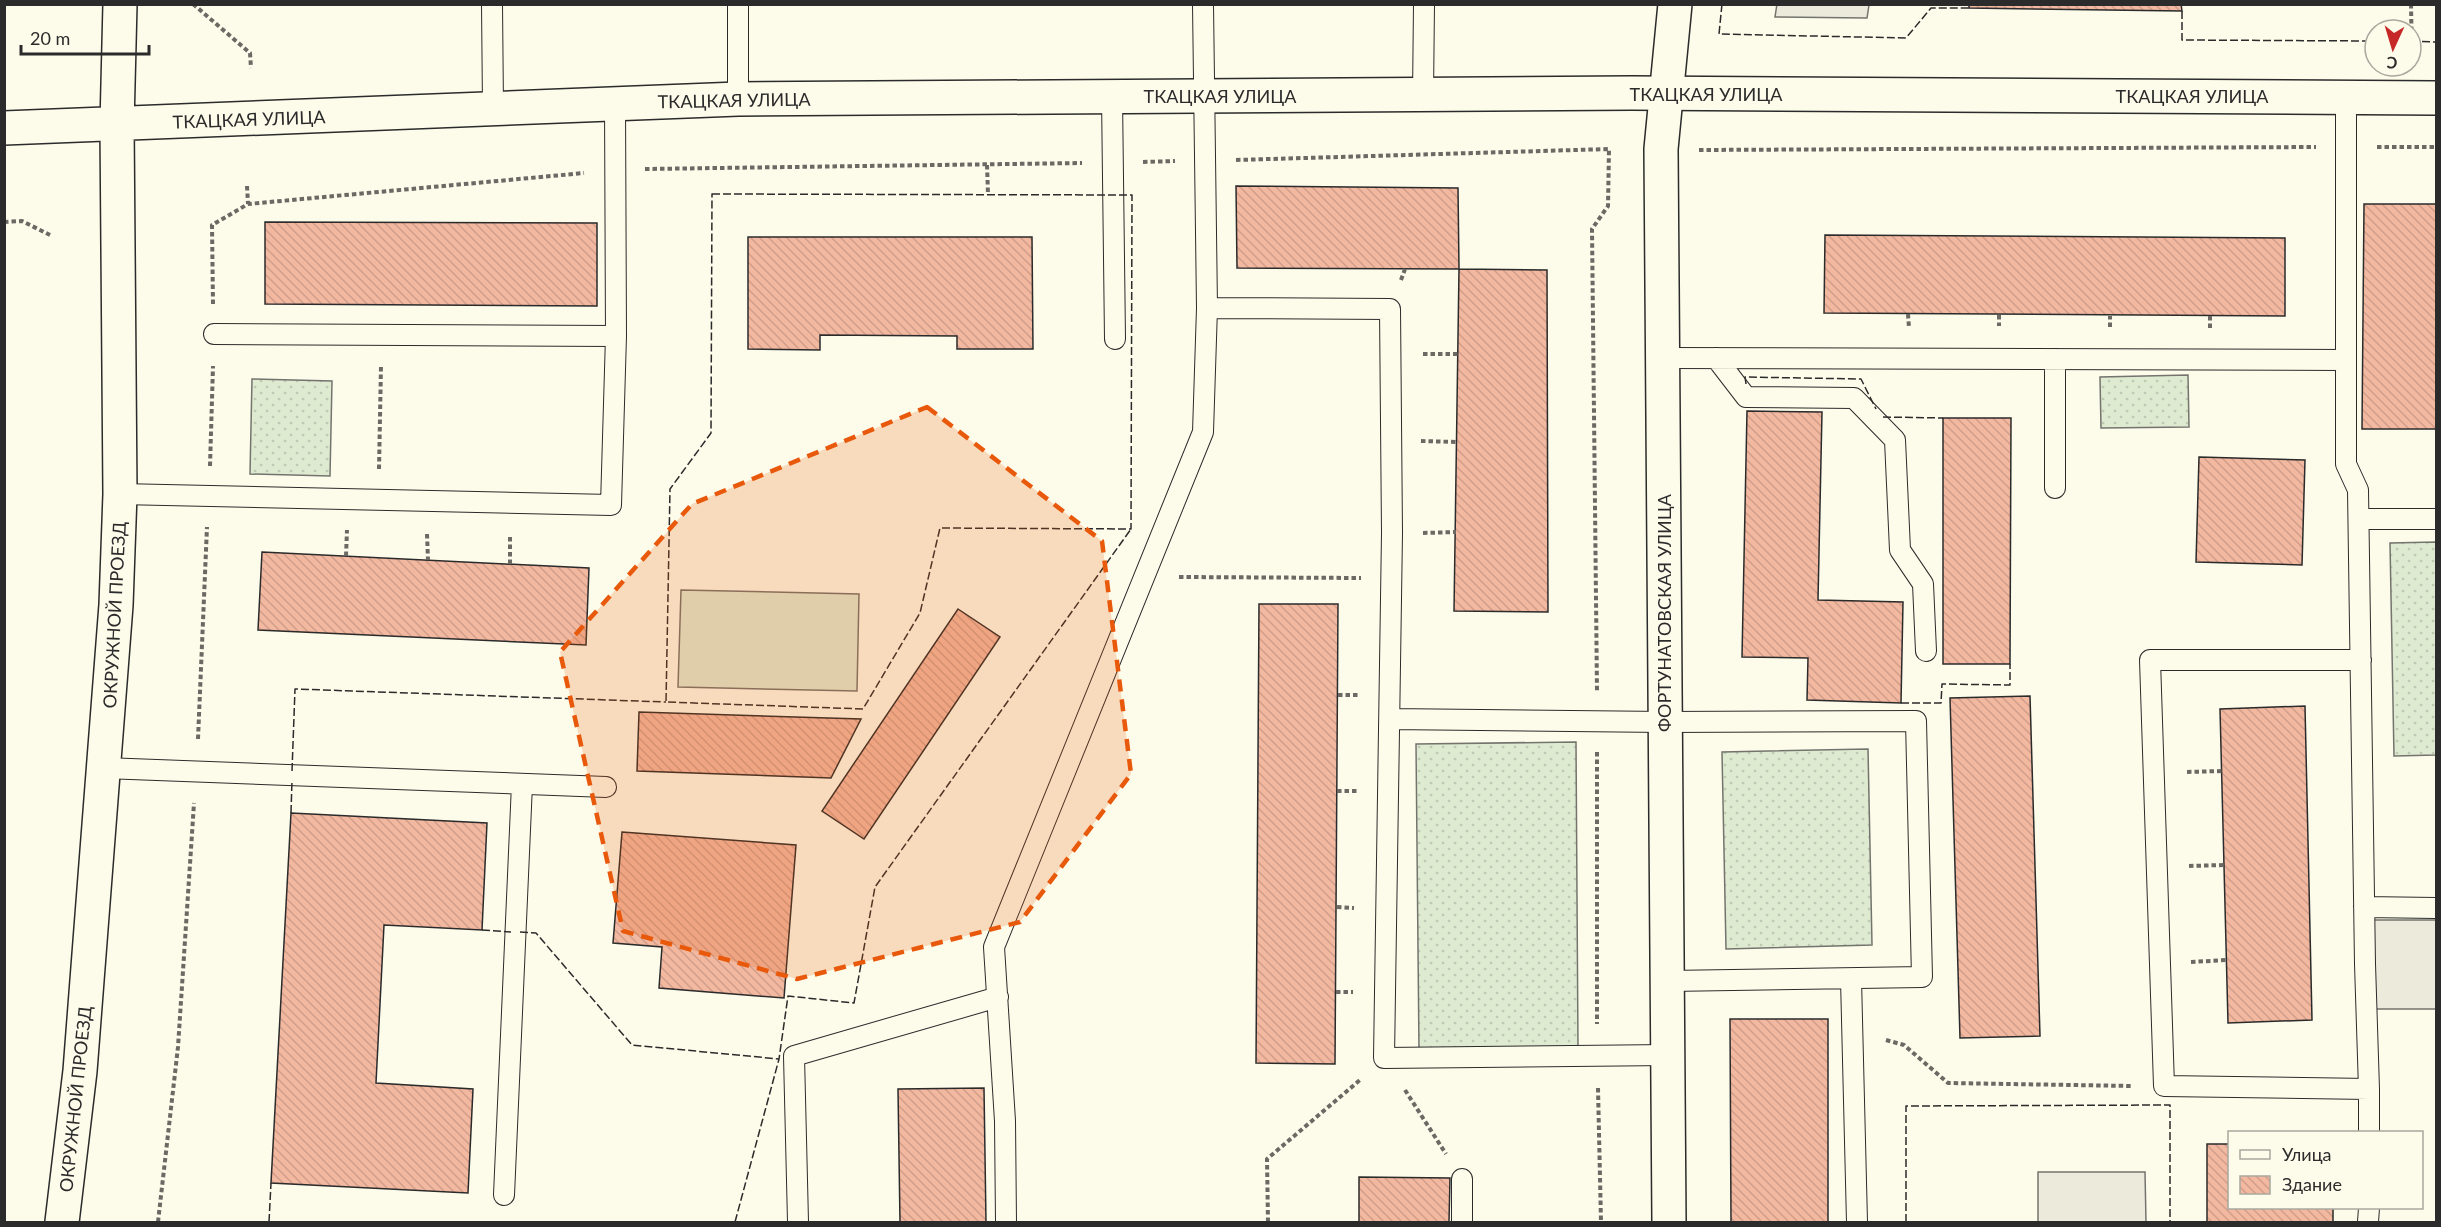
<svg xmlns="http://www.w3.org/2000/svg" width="2441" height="1227" viewBox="0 0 2441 1227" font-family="Lato,sans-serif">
	<defs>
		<pattern id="grass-dots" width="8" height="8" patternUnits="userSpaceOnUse" patternTransform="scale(1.5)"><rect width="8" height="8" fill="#deebd1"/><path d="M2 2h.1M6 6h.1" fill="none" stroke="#bfcab4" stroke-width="1.8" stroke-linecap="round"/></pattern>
		<pattern id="building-back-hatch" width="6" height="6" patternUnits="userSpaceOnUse" patternTransform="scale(1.5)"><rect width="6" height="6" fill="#f2b8a0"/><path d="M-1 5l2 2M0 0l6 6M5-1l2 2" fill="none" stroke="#d09e8a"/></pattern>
	</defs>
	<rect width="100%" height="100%" fill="#fdfbea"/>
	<path fill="url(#grass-dots)" stroke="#74746e" stroke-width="1.5" d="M 2188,375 L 2189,427 L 2101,428 L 2100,377 Z
		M 252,379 L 332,381 L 330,476 L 250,474 Z
		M 2436,542 L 2436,755 L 2394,756 L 2390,543 Z
		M 1576,742 L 1578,1050 L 1419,1051 L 1416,744 Z
		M 1868,749 L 1872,945 L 1726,949 L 1722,752 Z"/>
	<path fill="#deebd1" stroke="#74746e" stroke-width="1.5" d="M 681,590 L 859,594 L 857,691 L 678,687 Z"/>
	<path fill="#eceadb" stroke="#74746e" stroke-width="1.5" d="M 1777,4 L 1869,4 L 1869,5 L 1867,18 L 1775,17 Z
		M 2373,920 L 2436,920 L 2436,1009 L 2373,1009 Z
		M 2038,1172 L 2145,1172 L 2146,1222 L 2038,1222 Z"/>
	<path fill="url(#building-back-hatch)" stroke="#2b2b2b" stroke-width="1.5" d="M 1969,4 L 2181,4 L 2182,11 L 1969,8 Z
		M 1236,186 L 1458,188 L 1459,269 L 1237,268 Z
		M 2364,204 L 2436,204 L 2436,429 L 2362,429 Z
		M 265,222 L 597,223 L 597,306 L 265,304 Z
		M 1825,235 L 2285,238 L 2285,316 L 1824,313 Z
		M 748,237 L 1032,237 L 1033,349 L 957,349 L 957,336 L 820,335 L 820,350 L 748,349 Z
		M 1459,269 L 1547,270 L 1548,612 L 1454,611 Z
		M 1747,411 L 1822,412 L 1818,600 L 1903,602 L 1901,703 L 1807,700 L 1808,658 L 1742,657 Z
		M 1943,418 L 2011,418 L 2010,664 L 1943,664 Z
		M 2199,457 L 2305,460 L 2302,565 L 2196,562 Z
		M 262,552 L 589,568 L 586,645 L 258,630 Z
		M 1259,604 L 1338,604 L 1335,1064 L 1256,1063 Z
		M 958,609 L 1000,637 L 864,839 L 822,811 Z
		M 2030,696 L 2040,1036 L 1960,1038 L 1950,698 Z
		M 2305,706 L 2312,1020 L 2228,1023 L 2220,709 Z
		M 639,712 L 861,719 L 831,778 L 637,771 Z
		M 291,813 L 487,823 L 482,930 L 384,925 L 376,1083 L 473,1089 L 468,1193 L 271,1183 Z
		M 622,832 L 796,845 L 784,998 L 659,988 L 662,947 L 613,943 Z
		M 1730,1019 L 1828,1019 L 1828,1222 L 1731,1222 Z
		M 984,1088 L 986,1222 L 900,1222 L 898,1089 Z
		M 2207,1144 L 2230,1144 L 2230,1208 L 2333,1208 L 2333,1222 L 2207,1222 Z
		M 1359,1177 L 1450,1178 L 1449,1222 L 1359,1222 Z"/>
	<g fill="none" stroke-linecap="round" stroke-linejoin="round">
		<defs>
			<path id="lane" d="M 492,4 L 493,108
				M 1203,4 L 1207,308 L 1390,309 L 1392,533 L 1384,1058 L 1669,1055
				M 1423,95 L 1424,4
				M 1112,97 L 1115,339
				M 2346,97 L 2346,464 L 2358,490 L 2365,964 L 2369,1089
				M 738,99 L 738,4
				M 214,334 L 616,336 L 615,103
				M 1663,358 L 2346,360
				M 1716,358 L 1746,397 L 1854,398 L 1895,440 L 1900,550 L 1923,584 L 1926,651
				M 2055,359 L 2055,488
				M 120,494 L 611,505 L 616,336
				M 2359,519 L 2436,519
				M 2361,660 L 2150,660 L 2164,1086 L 2369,1089 L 2369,1132
				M 1390,719 L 1665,722 L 1916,721 L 1922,977 L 1669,981
				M 104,768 L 606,787
				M 2364,907 L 2436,908
				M 1851,979 L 1857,1222
				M 1462,1179 L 1462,1222
				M 504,1195 L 522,784
				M 798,1222 L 794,1056 L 998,997
				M 1006,1222 L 1005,1121 L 994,947 L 1203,432 L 1207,308
				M 2368,1222 L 2369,1208"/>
			<path id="street" d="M 1669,1222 L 1661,149 L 1675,4"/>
			<path id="secondary" d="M 4,128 L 738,99 L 1631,93 L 2436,98
				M 62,1222 L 80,1071 L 116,605 L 120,494 L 117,124 L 120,4"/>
		</defs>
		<use href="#lane" stroke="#2b2b2b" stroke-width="22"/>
		<use href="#street" stroke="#2b2b2b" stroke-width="36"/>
		<use href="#secondary" stroke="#2b2b2b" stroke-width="36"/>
		<path stroke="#6a6964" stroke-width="4" stroke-dasharray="4.5 3" stroke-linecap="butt" d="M 193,4 L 250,53 L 251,68
			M 2411,4 L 2412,61
			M 2377,147 L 2436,147
			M 1699,150 L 2316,147
			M 1236,160 L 1609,149 L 1608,206 L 1592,229 L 1597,691
			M 1143,162 L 1175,161
			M 987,165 L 988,194
			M 645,169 L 1082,163
			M 247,186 L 248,204
			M 4,222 L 22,221 L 50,235
			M 1401,280 L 1405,269
			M 213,304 L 212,225 L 248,204 L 584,173
			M 1908,314 L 1909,328
			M 1999,315 L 1999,326
			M 2210,316 L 2210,329
			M 2110,327 L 2110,316
			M 1423,354 L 1458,354
			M 1421,441 L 1457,442
			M 210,466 L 213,366
			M 379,469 L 381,366
			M 1423,533 L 1456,532
			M 427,534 L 428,560
			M 346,556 L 347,530
			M 510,564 L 510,535
			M 1179,577 L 1361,578
			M 1338,695 L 1358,695
			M 198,739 L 207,527
			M 1597,752 L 1597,1024
			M 2187,772 L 2222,771
			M 1337,791 L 1357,791
			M 2189,866 L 2224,865
			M 1337,907 L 1354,908
			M 2191,962 L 2227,960
			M 1336,992 L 1353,992
			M 1886,1040 L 1904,1045 L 1948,1083 L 2133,1086
			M 1598,1088 L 1601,1222
			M 1405,1090 L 1446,1154
			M 158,1222 L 178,1047 L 194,803
			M 1268,1222 L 1267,1159 L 1360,1080"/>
		<use href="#lane" stroke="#fdfbea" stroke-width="20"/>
		<use href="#street" stroke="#fdfbea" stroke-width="33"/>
		<use href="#secondary" stroke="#fdfbea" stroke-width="33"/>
		<path stroke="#2b2b2b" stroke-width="1.5" stroke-dasharray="8 3" stroke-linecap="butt" d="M 1722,4 L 1719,34 L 1906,38 L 1931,8 L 1969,8
			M 2182,11 L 2182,40 L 2375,41
			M 2411,41 L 2436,42
			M 712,194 L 1132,195 L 1131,529 L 940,528 L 920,613 L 863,709 L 666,702 L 670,489 L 711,433 Z
			M 1746,384 L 1745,377 L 1861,379 L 1876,409
			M 1883,417 L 1943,418
			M 1901,703 L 1941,703 L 1942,684 L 2010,685 L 2010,664
			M 292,771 L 295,689 L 666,702
			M 291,813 L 292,780
			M 482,930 L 511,932
			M 520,932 L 536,933 L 632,1045 L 779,1059
			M 269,1222 L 271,1183
			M 735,1222 L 779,1059 L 788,996 L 854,1003 L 875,887 L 1131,529
			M 1906,1222 L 1906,1106 L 2170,1105 L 2170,1222"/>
	</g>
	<path fill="#e8590c" fill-opacity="0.2" stroke="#e8590c" stroke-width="4.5" stroke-dasharray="12 8" stroke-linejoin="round" d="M 927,407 L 1102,541 L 1131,774 L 1020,922 L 797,979 L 623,931 L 560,652 L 692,504 Z"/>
	<g text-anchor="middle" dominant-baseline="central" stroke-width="4.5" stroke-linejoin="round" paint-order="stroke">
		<g font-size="18" fill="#2b2b2b" stroke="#fdfbea">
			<text x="1706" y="94">ТКАЦКАЯ УЛИЦА</text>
			<text x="1220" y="96">ТКАЦКАЯ УЛИЦА</text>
			<text x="2192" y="96">ТКАЦКАЯ УЛИЦА</text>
			<text transform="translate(734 100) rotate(-1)">ТКАЦКАЯ УЛИЦА</text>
			<text transform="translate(249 119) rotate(-2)">ТКАЦКАЯ УЛИЦА</text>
			<text transform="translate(1664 613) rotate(-90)">ФОРТУНАТОВСКАЯ УЛИЦА</text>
			<text transform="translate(114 615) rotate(-87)">ОКРУЖНОЙ ПРОЕЗД</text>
			<text transform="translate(75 1099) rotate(-84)">ОКРУЖНОЙ ПРОЕЗД</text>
		</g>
	</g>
	<rect width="2441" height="1227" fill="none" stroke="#2b2b2b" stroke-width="12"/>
	<rect x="2228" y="1131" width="195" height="78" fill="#fdfbea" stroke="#a9a89e" stroke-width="1.5"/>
	<rect x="2240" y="1150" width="30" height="9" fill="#fdfbea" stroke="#a9a89e" stroke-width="1.5"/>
	<text x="2282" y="1161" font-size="18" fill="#2b2b2b">Улица</text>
	<rect x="2240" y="1176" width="30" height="18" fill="url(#building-back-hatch)" stroke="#a9a89e" stroke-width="1.5"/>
	<text x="2282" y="1191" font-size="18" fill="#2b2b2b">Здание</text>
	<g transform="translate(2393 48) rotate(184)"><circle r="28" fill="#fdfbea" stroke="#a9a89e" stroke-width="1.5"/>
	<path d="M0-4.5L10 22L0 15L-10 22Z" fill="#c62828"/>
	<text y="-9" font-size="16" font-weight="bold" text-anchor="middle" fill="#2b2b2b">С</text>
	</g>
	<path d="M21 45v9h128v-9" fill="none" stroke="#2b2b2b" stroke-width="3"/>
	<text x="30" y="45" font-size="18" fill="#2b2b2b" stroke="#fdfbea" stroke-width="4.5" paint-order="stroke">20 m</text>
</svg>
